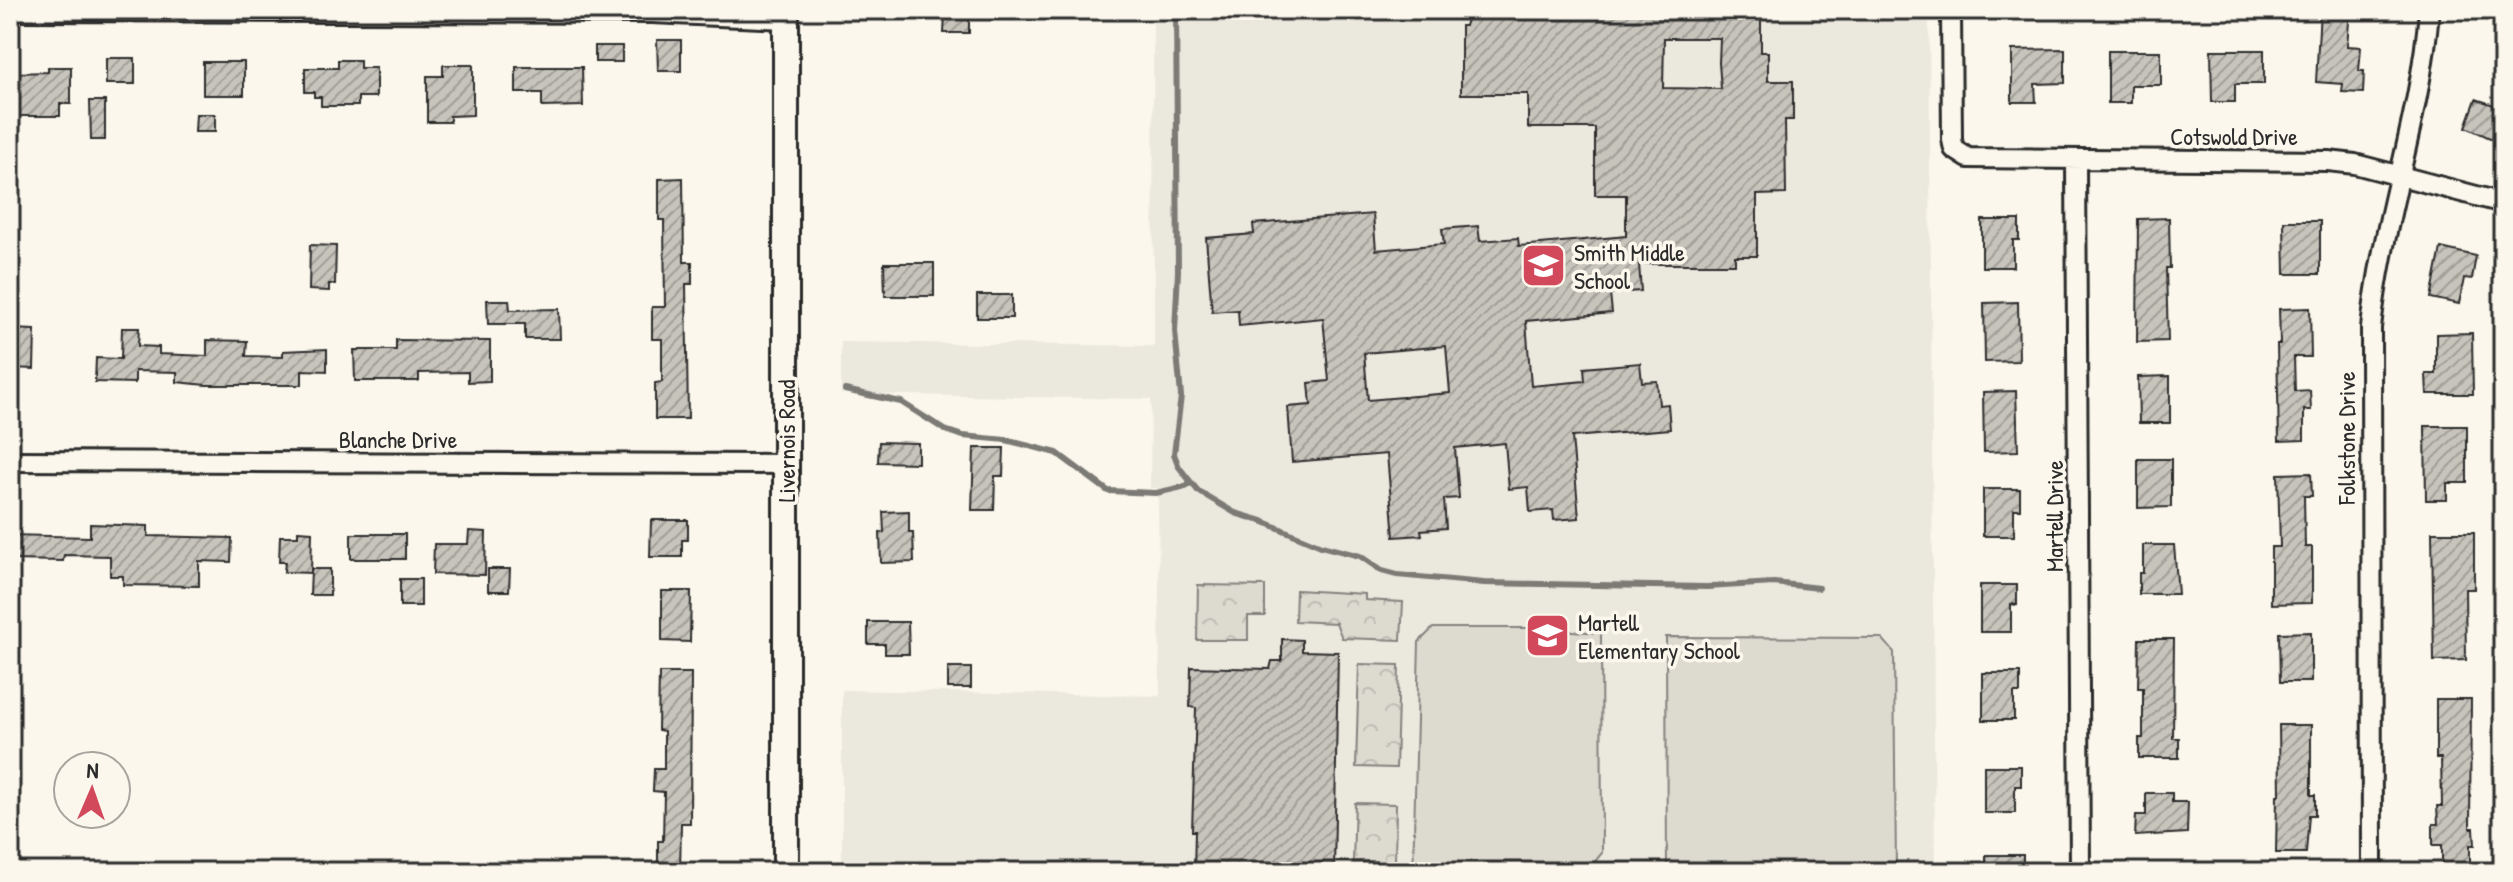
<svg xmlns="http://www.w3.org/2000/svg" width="2513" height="882" viewBox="0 0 2513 882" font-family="'Patrick Hand',sans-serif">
	<defs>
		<pattern id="park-crowns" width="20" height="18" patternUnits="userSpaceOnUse" patternTransform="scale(2)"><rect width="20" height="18" fill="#dddad0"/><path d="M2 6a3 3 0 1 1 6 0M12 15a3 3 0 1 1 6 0" fill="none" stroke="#bebbb3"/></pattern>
		<pattern id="building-hatch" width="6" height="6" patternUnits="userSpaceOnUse" patternTransform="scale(2)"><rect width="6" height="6" fill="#c7c4bc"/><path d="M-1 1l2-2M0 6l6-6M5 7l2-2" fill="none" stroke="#a29f99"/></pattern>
	</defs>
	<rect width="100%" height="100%" fill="#fbf7ec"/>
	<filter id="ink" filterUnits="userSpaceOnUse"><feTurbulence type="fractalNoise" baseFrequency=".0125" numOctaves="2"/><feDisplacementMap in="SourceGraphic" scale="16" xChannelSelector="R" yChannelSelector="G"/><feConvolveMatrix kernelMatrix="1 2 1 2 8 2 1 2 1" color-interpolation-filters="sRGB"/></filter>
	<g filter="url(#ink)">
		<path fill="#ebe8de" d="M 1153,10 L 1929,10 L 1935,872 L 842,872 L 842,690 L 1160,696 L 1158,488 L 1150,488 L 1151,399 L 841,394 L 841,342 L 1154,346 Z"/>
		<path fill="url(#park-crowns)" stroke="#84827e" stroke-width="2" d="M 1198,585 L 1265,586 L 1265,616 L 1248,616 L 1248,640 L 1197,640 Z
			M 1296,590 L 1365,594 L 1365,600 L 1403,602 L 1401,640 L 1342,638 L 1336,623 L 1295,621 Z
			M 1359,664 L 1399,665 L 1396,768 L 1356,767 Z
			M 1355,803 L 1396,804 L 1395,862 L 1353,861 Z"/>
		<path fill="#dddad0" stroke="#84827e" stroke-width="2" d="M 1433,628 L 1530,628 L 1601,633 L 1602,853 L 1593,864 L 1582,872 L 1413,872 L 1419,642 Z
			M 1666,637 L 1882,638 L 1894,652 L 1896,872 L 1667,872 Z"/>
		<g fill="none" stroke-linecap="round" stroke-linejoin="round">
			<path stroke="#7b7a75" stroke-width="6" d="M 1176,10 L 1178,271 L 1175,331 L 1181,396 L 1174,454 L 1179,467 L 1198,491 L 1235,513 L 1262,521 L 1321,546 L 1360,556 L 1382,571 L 1397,575 L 1484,583 L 1707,587 L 1774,583 L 1819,588
				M 845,390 L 901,402 L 945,430 L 963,436 L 1006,440 L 1057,453 L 1108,491 L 1156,493 L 1187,486 L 1190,481"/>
		</g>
		<path fill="url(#building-hatch)" stroke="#2b2b2b" stroke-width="2" fill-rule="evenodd" d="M 1536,10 L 1757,10 L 1757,19 L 1761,19 L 1761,52 L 1768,52 L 1768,81 L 1793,81 L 1793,120 L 1785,120 L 1786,194 L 1757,195 L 1757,256 L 1735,256 L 1735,264 L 1639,264 L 1641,291 L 1610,293 L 1612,313 L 1526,321 L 1531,386 L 1585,381 L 1584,368 L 1640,363 L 1642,382 L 1657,381 L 1659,405 L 1668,404 L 1670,429 L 1572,437 L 1579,518 L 1554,520 L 1553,510 L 1530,512 L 1528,487 L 1509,489 L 1505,443 L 1455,448 L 1459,498 L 1444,499 L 1446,528 L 1421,530 L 1422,535 L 1394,537 L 1387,454 L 1292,462 L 1288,407 L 1311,405 L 1309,383 L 1329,381 L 1323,318 L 1239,326 L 1238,310 L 1212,312 L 1206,238 L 1254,234 L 1253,224 L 1373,214 L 1376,250 L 1444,244 L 1442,229 L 1478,226 L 1480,241 L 1518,238 L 1519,246 L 1626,236 L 1626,195 L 1595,195 L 1595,128 L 1528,128 L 1528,94 L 1461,94 L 1461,26 L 1465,26 L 1467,19 L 1473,17 L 1536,17 ZM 1664,38 L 1720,38 L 1719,63 L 1721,89 L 1663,88 ZM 1446,346 L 1450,393 L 1368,400 L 1364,353 Z
			M 2320,10 L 2350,10 L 2347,46 L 2361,47 L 2359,71 L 2364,71 L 2363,93 L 2342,92 L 2343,84 L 2316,82 Z
			M 945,16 L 969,17 L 969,33 L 944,33 Z
			M 657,40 L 681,40 L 681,71 L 658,71 Z
			M 595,46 L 622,46 L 622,62 L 595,62 Z
			M 2065,49 L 2065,83 L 2035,84 L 2036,102 L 2012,102 L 2012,50 Z
			M 2211,50 L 2264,50 L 2264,84 L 2235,84 L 2235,102 L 2212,102 Z
			M 2108,51 L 2161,51 L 2161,85 L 2131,85 L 2131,103 L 2108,103 Z
			M 106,58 L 135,58 L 135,84 L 106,84 Z
			M 338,60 L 360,60 L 360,68 L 376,68 L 376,97 L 358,97 L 358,106 L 321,106 L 321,97 L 314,97 L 314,92 L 305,92 L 305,68 L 338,68 Z
			M 203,62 L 244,62 L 244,95 L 203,95 Z
			M 443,65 L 473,65 L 473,115 L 450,116 L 450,122 L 427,122 L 427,76 L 443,76 Z
			M 48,67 L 71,67 L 71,104 L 60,104 L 60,116 L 16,116 L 16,73 L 48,72 Z
			M 516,67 L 582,67 L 583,106 L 542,107 L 542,93 L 516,93 Z
			M 2476,99 L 2503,108 L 2503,144 L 2466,127 Z
			M 90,101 L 105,101 L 105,140 L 91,140 Z
			M 196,114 L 215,114 L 215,132 L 195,132 Z
			M 683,178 L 684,262 L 692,262 L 692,284 L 686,284 L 688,419 L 655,419 L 655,383 L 662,382 L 662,339 L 652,339 L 652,307 L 665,307 L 664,220 L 659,220 L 659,179 Z
			M 2169,218 L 2170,268 L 2166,268 L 2168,341 L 2137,342 L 2138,219 Z
			M 1982,220 L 2019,220 L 2019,240 L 2013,240 L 2013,267 L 1982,267 Z
			M 2284,221 L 2320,221 L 2320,274 L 2285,274 Z
			M 310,245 L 336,246 L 335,284 L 329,284 L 329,291 L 309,290 Z
			M 2441,248 L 2476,256 L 2472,279 L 2464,278 L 2459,304 L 2431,298 Z
			M 884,263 L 934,263 L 934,296 L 885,296 Z
			M 977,295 L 1012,295 L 1012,318 L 977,318 Z
			M 487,300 L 509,300 L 510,310 L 559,309 L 560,339 L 525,339 L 525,324 L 488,324 Z
			M 2018,302 L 2019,361 L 1985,362 L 1984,303 Z
			M 2310,308 L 2311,357 L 2294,357 L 2295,391 L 2310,390 L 2311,410 L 2304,410 L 2304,440 L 2279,441 L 2277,344 L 2280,344 L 2279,309 Z
			M 122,328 L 139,328 L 138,346 L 159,347 L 159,354 L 207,356 L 207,340 L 247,341 L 246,356 L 283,357 L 283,351 L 327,349 L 327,371 L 302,370 L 302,385 L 206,385 L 177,382 L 177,372 L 135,371 L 135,383 L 95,382 L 96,358 L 121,359 Z
			M 10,329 L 35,330 L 34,369 L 12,368 Z
			M 2472,333 L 2473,394 L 2427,394 L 2426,374 L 2436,374 L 2436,334 Z
			M 396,340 L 490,341 L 490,381 L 468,382 L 468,372 L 419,373 L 419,381 L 355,381 L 354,350 L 396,350 Z
			M 2170,376 L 2170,423 L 2139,423 L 2138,377 Z
			M 2016,391 L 2018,451 L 1984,452 L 1983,392 Z
			M 2425,426 L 2467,426 L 2467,483 L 2447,483 L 2447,500 L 2426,500 Z
			M 879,442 L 918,443 L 918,463 L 878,462 Z
			M 974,448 L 1004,448 L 1003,476 L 995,476 L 994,510 L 972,510 Z
			M 2138,459 L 2171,459 L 2171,507 L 2138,508 Z
			M 2311,473 L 2312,496 L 2304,496 L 2305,547 L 2312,547 L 2312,603 L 2271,604 L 2271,547 L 2280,547 L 2278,474 Z
			M 1983,489 L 2020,489 L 2020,509 L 2014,509 L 2014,536 L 1983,536 Z
			M 909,511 L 909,532 L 913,532 L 914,562 L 881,563 L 880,533 L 884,532 L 883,512 Z
			M 651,520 L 688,520 L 688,540 L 682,540 L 682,557 L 650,557 Z
			M 90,524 L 148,526 L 148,536 L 232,538 L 231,562 L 199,561 L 199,586 L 123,585 L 123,576 L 110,576 L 110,556 L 64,555 L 63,561 L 10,560 L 10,535 L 90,537 Z
			M 298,531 L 312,532 L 311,573 L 284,572 L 285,562 L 279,562 L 280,536 L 298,536 Z
			M 469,531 L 486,532 L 485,575 L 433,574 L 434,544 L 468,544 Z
			M 2432,532 L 2474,532 L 2474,589 L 2465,589 L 2466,660 L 2434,661 Z
			M 351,534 L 405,534 L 405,559 L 351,559 Z
			M 2143,545 L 2174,545 L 2178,594 L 2139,594 L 2139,573 L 2143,573 Z
			M 311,569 L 330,569 L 330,595 L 310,595 Z
			M 488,569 L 510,569 L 509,591 L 488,591 Z
			M 400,579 L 421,579 L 421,606 L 400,606 Z
			M 1980,585 L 2017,585 L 2017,605 L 2011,604 L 2011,632 L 1980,632 Z
			M 662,591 L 691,591 L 690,642 L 662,641 Z
			M 868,622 L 908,622 L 909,654 L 885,654 L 885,644 L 868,644 Z
			M 2311,632 L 2311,682 L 2280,682 L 2279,633 Z
			M 1282,639 L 1302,640 L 1302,651 L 1338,652 L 1334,872 L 1194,872 L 1195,831 L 1192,831 L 1196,708 L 1190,707 L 1191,667 L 1270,669 L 1272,661 L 1282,661 Z
			M 2139,639 L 2174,639 L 2173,738 L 2179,738 L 2179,758 L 2139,758 L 2139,738 L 2143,738 L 2143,688 L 2138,688 Z
			M 948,668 L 971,668 L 971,688 L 948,688 Z
			M 659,673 L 691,673 L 690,823 L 681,823 L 680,872 L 658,872 L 658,841 L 663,841 L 664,792 L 653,791 L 654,769 L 664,769 L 664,731 L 658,730 Z
			M 1983,673 L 2020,673 L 2020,693 L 2014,693 L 2014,720 L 1983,720 Z
			M 2436,699 L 2471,699 L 2470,828 L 2474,828 L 2475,845 L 2470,845 L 2470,872 L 2442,872 L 2442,845 L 2433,845 L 2433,824 L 2438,824 L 2437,806 L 2442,806 L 2441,758 L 2436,758 Z
			M 2279,725 L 2311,725 L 2311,795 L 2315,795 L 2315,815 L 2309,815 L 2306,853 L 2276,853 L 2277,795 L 2280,795 Z
			M 1984,766 L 2021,766 L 2021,786 L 2015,786 L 2015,813 L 1984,813 Z
			M 2146,793 L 2172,793 L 2172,802 L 2188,802 L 2187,833 L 2135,836 L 2136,815 L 2146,815 Z
			M 1986,855 L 2023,855 L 2023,872 L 1986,872 Z"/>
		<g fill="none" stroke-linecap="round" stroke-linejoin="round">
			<defs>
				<path id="street" d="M 1951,10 L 1952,140 L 1954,149 L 1968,158 L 2328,161 L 2355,164 L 2503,203
					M 10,11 L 652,13 L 786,19
					M 2076,160 L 2080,872
					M 10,461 L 786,464
					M 2372,872 L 2371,328 C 2382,220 2421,118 2429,10"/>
				<path id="secondary" d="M 786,10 L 786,872"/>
			</defs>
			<use href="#street" stroke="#2b2b2b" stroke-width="24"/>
			<use href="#secondary" stroke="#2b2b2b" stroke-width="30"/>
			<use href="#street" stroke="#fbf7ec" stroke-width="18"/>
			<use href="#secondary" stroke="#fbf7ec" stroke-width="24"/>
		</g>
	</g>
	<defs>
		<symbol id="school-square" viewBox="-11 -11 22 22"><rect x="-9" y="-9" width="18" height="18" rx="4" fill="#d1495b" stroke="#fbf7ec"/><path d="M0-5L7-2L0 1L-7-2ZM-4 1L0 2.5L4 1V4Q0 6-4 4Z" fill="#fff"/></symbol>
	</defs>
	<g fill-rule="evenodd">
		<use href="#school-square" x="1518" y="240" width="51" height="51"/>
		<use href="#school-square" x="1522" y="610" width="51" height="51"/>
	</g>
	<g text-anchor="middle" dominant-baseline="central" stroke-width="7" stroke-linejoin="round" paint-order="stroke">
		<g font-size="24" fill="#2b2b2b" stroke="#fbf7ec">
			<text x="2234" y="136">Cotswold Drive</text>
			<text transform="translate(2346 438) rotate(-90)">Folkstone Drive</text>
			<text x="398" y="439">Blanche Drive</text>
			<text transform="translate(786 441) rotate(-90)">Livernois Road</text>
			<text transform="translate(2054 516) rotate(-90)">Martell Drive</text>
		</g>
		<g font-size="24" fill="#2b2b2b" stroke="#fbf7ec" text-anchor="start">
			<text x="1574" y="252">Smith Middle<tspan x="1574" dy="28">School</tspan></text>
			<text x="1578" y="622">Martell<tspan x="1578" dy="28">Elementary School</tspan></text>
		</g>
	</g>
	<rect width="2513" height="882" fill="none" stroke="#fbf7ec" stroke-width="40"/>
	<rect x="20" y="20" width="2473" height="842" fill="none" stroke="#2b2b2b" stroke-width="3" filter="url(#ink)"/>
	<g transform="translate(92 790) rotate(2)"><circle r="38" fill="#fbf7ec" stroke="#a8a59f" stroke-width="2"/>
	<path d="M0-6L14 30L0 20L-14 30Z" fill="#d1495b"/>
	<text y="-12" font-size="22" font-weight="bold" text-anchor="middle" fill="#2b2b2b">N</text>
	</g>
</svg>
